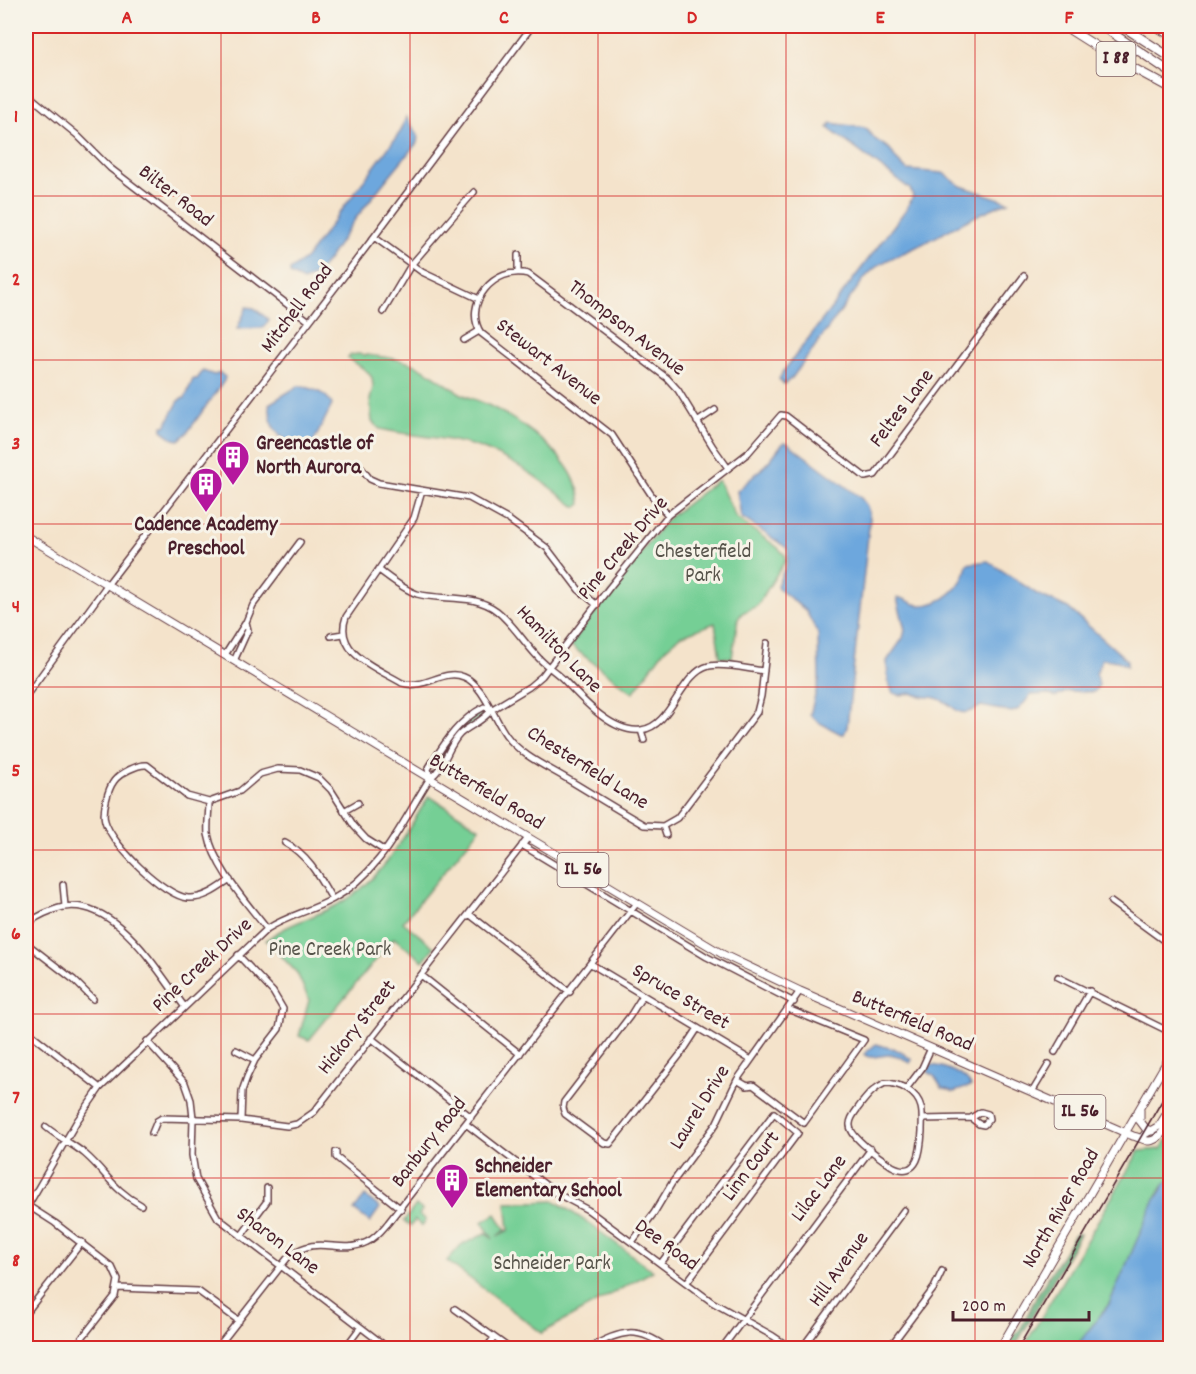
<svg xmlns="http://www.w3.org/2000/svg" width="1196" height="1374" viewBox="0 0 1196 1374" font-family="Dekko,sans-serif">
	<rect width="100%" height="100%" fill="#f7f3e8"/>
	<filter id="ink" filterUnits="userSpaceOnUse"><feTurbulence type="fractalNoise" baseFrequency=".0167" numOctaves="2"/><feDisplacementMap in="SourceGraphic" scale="12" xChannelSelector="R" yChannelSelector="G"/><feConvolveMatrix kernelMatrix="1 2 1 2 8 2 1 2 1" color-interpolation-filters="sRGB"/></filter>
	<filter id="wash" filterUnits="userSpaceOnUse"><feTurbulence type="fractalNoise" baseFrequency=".008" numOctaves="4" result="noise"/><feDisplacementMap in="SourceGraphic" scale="24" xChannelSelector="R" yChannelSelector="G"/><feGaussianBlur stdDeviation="1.35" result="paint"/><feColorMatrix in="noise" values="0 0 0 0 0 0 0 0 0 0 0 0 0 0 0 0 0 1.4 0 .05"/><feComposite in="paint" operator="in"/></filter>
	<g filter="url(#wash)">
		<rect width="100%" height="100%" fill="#f4e3cb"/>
		<path fill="#75cf95" stroke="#607760" stroke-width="1.5" d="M 358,354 C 377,356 396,358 413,364 C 430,371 445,384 460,393 C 468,398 478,400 486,404 C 523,422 578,459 581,504 L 577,507 L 573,505 C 546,484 519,463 486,450 C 453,437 415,437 380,429 L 372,422 L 370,400 L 373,387 L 372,378 L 368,372 L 348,358 L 351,355 Z
			M 718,480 L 736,518 L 777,547 L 785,555 L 785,561 L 757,606 L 742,613 L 738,619 L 732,658 L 720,657 L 715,623 L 680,636 L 664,650 L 633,693 L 570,645 L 661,527 L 671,516 Z
			M 484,710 L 486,710 L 487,714 C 461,729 451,743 436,768 L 433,770 C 443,745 461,723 484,710 Z
			M 429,796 L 480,828 L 403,922 L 434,947 L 423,961 L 394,938 L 309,1040 L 299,1036 L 309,1000 L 297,973 L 266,940 C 288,923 313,918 337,905 C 382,882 403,837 429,796 Z
			M 1169,1137 L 1170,1180 C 1156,1190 1152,1209 1145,1224 C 1134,1250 1123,1279 1109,1304 C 1099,1320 1087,1335 1075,1348 L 1023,1348 L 1139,1151 L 1161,1149 Z
			M 555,1201 L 587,1222 L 653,1271 L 542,1333 L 447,1261 L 461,1245 L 487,1233 L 493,1239 L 482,1222 L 496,1214 L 506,1230 L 497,1236 L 509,1230 L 506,1203 Z
			M 416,1205 L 422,1210 L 419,1215 L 426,1220 L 422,1226 L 415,1220 L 411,1226 L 404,1221 Z"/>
		<path fill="#60b27e" stroke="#556854" stroke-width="1.5" d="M 1075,1234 L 1080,1234 L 1014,1348 L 1005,1348 L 1021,1328 L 1037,1295 Z"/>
		<path fill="#6da7dd" stroke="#5c6384" stroke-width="1.5" d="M 406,117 L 418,136 L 417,143 C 395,168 373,196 353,222 C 340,239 324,275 303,281 L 290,274 L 290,270 L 306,258 L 401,131 Z
			M 831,123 L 865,128 L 876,140 L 890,149 L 896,159 L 907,170 L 943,173 L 961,186 L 1009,202 C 976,213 949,231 918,246 C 897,257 879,260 864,279 L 792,378 L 784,384 L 779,379 L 783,372 L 907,208 L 913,196 L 910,189 L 828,128 Z
			M 247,307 L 254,308 L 269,320 L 263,328 L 237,329 Z
			M 203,371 L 214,375 L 220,373 L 225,377 L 224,381 L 187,433 L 179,440 L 174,439 L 162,430 L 162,426 L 165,426 L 180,399 L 185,398 L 193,379 L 197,379 Z
			M 298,386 C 310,387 328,393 332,405 L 313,443 L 307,446 L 298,447 L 280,436 L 272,425 L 269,404 Z
			M 786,442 L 861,498 L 867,506 L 870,518 L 847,727 L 844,734 L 841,734 L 818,722 L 810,715 L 819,680 L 818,634 L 806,611 L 778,588 L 777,585 C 782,573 791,562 787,548 L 741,517 L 737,491 L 767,464 L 783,443 Z
			M 988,561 L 1037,594 L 1068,608 L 1127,660 L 1127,666 L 1118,661 L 1102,659 L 1096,674 L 1099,685 L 1094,692 L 1068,691 L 1056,697 L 1048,694 L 1031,695 L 1019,709 L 1012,712 L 981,706 C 954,722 958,704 936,698 C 926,695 923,699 912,693 L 900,695 L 893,693 L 888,681 L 887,661 L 903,638 L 905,630 L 897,598 C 906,597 910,604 919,605 C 942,606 965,586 967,564 Z
			M 876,1044 L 900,1051 L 912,1060 L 910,1063 C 905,1059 897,1055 892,1055 C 882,1054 870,1061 864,1054 Z
			M 931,1065 C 943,1066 966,1074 971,1086 L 954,1092 L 942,1088 L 934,1076 L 927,1071 Z
			M 1170,1180 L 1170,1348 L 1075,1348 L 1109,1304 L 1154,1201 L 1165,1184 Z
			M 365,1196 L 380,1208 L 370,1222 L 354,1210 Z"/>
	</g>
	<g filter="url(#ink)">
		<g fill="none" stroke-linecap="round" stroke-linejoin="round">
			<defs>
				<path id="minor" d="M 26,93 L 77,135 L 110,168 L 309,321
					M 374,237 L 422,272 L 479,299
					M 518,255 L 518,272
					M 383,312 L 411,265 L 474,192
					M 464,340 L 479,331
					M 697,422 L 715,410
					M 362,469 L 370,479 L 379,483 L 469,498 L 509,520 L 547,548 L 579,590 L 597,605
					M 422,490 L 414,518 L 346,617 C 333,653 377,668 402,683 C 426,690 443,668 464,677 C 483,684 494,719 506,735 C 521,756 548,767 569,780 C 594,795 618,810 644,825 L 663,826 L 677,818 L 757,712 L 761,696 L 767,643
					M 668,515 L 654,499 L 612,435 L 481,333 C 462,304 495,265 528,274 L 667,378 L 678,390 L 713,447 L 728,468
					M 379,570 C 391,579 403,589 417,594 C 443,601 474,593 497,611 C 512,623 523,641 536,655 C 544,665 555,671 563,679 C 581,698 612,734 641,730 C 672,727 680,673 709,666 C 726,663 747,669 764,671
					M 331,636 L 343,634
					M 225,655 L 246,622 L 253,605 L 300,542
					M 234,661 L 248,630 L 246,622
					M 26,696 L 107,585 L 374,237 L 532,26
					M 641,730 L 644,740
					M 430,778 L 428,769 C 444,744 457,721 484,707 L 490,709
					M 209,802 C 209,812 207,824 208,834 C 214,867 247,903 267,929
					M 344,811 L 358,803
					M 663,826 L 666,835
					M 285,843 C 308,855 320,878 332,899
					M 522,845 L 707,957 L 794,1002
					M 230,880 C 217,889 204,899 188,898 C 164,896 111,844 105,821 C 102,811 108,789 114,781 C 120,773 138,764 147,765 L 187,796 L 209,802 L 240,791 L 260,774 L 278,769 L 300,770 L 319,778 L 331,790 L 354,826 L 366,839 L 385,851
					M 63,885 L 65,906
					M 1111,902 L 1170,945
					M 469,914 L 570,992
					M 26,926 C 33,918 42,914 53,910 C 110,888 156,969 184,1006
					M 26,943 L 74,980 L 93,999
					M 238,955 L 273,992 L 283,1009 L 279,1029 L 255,1060 L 247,1077 L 242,1091 L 241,1120
					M 591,964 L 751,1060
					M 421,975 L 520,1054
					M 1058,977 L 1170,1032
					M 643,995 L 630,1016 L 564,1102 L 563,1108 L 565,1114 L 604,1143 L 610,1144 L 614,1139 L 683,1051 L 698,1028
					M 26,1030 L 100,1088
					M 371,1038 L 471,1117
					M 147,1041 L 185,1083 L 191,1100 L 193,1118 L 192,1155 L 196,1179 L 218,1218 L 388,1348
					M 236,1050 L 255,1060
					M 1055,1052 L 1090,991
					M 737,1080 L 747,1086 L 753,1085 L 804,1123 L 864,1040 L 788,1009
					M 885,1083 C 900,1083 917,1092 921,1107 C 923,1114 922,1123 922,1131 C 921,1149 919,1180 892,1166 C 881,1158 848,1137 850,1124 C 850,1117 857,1110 861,1104 C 869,1094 874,1088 885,1083 Z
					M 906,1089 L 922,1068 L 931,1048
					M 1032,1092 L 1049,1064
					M 922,1119 L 971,1118 L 979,1124 L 984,1125 L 989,1119 L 988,1114 L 981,1112 L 971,1118
					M 466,1124 L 556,1193 L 588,1210 L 712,1302 L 773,1336 L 791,1348
					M 46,1127 C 58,1137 73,1144 85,1154 C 107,1173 113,1190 141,1205
					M 152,1133 L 157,1121 L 162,1118 L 241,1120 L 287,1126 L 297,1124 L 314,1112 L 528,838
					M 336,1152 L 336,1157 L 342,1162 L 401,1209
					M 27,1205 L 55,1223 L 112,1267 L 118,1280 L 115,1296 L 74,1348
					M 26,1209 L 77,1121 L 100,1088 L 267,929 C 289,915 311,911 333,899 C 381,873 402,822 430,778 C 445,768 447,747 460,734 C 470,725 484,721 491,710 L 529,687 L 542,676 L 609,588 L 668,515 L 748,453 L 781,415 L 786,416 L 865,477 L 875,475 L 1024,276
					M 241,1236 L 267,1201 L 267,1188
					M 632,1242 L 654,1213 L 672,1183 L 716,1124 L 737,1080 L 800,991
					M 661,1263 L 774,1113 L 798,1133 L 687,1282
					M 118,1288 L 198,1291 L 239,1321
					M 455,1309 L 509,1348
					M 26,1313 L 82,1242
					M 237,1343 L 244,1348
					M 26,1344 L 31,1348
					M 217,1348 L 289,1256 C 319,1233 339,1256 367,1242 C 376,1238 382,1230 388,1223 L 637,903
					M 345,1348 L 360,1328
					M 486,1348 L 494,1338
					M 588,1348 C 621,1332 635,1324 667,1348
					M 722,1348 L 871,1149
					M 802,1348 L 904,1210
					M 889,1348 L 934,1288 L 942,1271"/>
				<path id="major" d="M 26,536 L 724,955 L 800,991 L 1133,1136 C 1138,1137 1144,1140 1148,1141 C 1158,1142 1166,1128 1170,1121
					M 1140,1110 L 1140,1121 L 1146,1129 L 1152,1131
					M 1142,1138 L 1145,1134 L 1159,1126 L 1170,1108
					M 1000,1348 L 1170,1056"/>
				<path id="highway" d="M 1064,26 L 1113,57 L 1170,88
					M 1102,26 L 1170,72
					M 1122,26 L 1170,57
					M 1156,26 L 1170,35"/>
			</defs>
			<use href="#minor" stroke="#643c43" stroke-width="8"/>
			<use href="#major" stroke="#643c43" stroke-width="9"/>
			<use href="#highway" stroke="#643c43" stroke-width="10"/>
			<use href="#minor" stroke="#fff" stroke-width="5"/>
			<use href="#major" stroke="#fff" stroke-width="7"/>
			<use href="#highway" stroke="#fff" stroke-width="8"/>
			<path stroke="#4a1f2b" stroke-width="1.5" d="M 1018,1348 L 1170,1087"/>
		</g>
	</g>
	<path fill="none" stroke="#d62828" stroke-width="1.5" stroke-opacity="0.55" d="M 221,26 L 221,1348M 410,26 L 410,1348M 598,26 L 598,1348M 786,26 L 786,1348M 975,26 L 975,1348M 26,196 L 1170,196M 26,360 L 1170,360M 26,524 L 1170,524M 26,687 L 1170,687M 26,850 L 1170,850M 26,1014 L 1170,1014M 26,1178 L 1170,1178"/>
	<defs>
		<symbol id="building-pin" viewBox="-11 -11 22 30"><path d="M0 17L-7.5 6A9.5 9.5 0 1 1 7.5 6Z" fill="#b5179e" stroke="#f7f3e8"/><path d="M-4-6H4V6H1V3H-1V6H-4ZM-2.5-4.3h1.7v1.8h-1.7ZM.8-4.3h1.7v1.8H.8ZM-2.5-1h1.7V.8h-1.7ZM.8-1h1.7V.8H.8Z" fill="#fff"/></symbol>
	</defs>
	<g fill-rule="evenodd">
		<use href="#building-pin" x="214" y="438" width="38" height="52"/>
		<use href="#building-pin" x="187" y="465" width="38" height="52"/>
		<use href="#building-pin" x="433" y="1161" width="38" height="52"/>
	</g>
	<g text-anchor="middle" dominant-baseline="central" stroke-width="6" stroke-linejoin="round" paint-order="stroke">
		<g fill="#f7f3e8" stroke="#7e5f64" stroke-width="1.5">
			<rect x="1096.5" y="42" width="39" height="34" rx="4.5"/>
			<rect x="557.5" y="853" width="51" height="34" rx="4.5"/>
			<rect x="1054.5" y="1095" width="51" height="34" rx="4.5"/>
		</g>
		<g font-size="20" font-weight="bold" fill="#4a1f2b">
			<text x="1116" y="59">I 88</text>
			<text x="583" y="870">IL 56</text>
			<text x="1080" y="1112">IL 56</text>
		</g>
		<g font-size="21" fill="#4a1f2b" stroke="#f7f3e8">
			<text transform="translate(175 197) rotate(38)">Bilter Road</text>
			<text transform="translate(298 309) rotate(-53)">Mitchell Road</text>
			<text transform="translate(626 329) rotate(38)">Thompson Avenue</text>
			<text transform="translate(548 363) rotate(38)">Stewart Avenue</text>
			<text transform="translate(903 409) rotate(-53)">Feltes Lane</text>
			<text transform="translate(624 549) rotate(-50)">Pine Creek Drive</text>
			<text transform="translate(558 650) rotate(46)">Hamilton Lane</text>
			<text transform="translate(587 769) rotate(32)">Chesterfield Lane</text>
			<text transform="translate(486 793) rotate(31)">Butterfield Road</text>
			<text transform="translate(203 966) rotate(-43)">Pine Creek Drive</text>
			<text transform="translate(680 998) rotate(31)">Spruce Street</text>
			<text transform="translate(912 1022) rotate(23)">Butterfield Road</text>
			<text transform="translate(358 1028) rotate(-52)">Hickory Street</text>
			<text transform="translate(701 1108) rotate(-58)">Laurel Drive</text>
			<text transform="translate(430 1143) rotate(-52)">Banbury Road</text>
			<text transform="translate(752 1167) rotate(-53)">Linn Court</text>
			<text transform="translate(820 1189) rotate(-53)">Lilac Lane</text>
			<text transform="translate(1062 1209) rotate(-60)">North River Road</text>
			<text transform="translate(277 1242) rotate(37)">Sharon Lane</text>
			<text transform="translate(666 1246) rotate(36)">Dee Road</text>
			<text transform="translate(840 1270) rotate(-54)">Hill Avenue</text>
		</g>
		<g font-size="21" font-weight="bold" fill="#4a1f2b" stroke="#f7f3e8" text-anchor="start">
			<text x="256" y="445">Greencastle of<tspan x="256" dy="24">North Aurora</tspan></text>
			<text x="206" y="526" text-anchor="middle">Cadence Academy<tspan x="206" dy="24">Preschool</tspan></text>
			<text x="475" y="1168">Schneider<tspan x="475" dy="24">Elementary School</tspan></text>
		</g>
		<g font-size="21" fill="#57544b" stroke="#f7f3e8">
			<text x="703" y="553">Chesterfield<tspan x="703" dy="24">Park</tspan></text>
			<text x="330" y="951">Pine Creek Park</text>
			<text x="552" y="1265">Schneider Park</text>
		</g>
	</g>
	<rect width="1196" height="1374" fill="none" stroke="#f7f3e8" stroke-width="66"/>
	<path d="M953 1311v9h136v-9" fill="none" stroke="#4a1f2b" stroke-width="3"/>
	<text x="962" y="1311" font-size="18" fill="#4a1f2b" stroke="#f7f3e8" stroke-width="4.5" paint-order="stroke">200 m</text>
	<rect x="33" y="33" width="1130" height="1308" fill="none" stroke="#d62828" stroke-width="2"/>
	<g font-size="20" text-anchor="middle" font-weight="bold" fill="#d62828">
		<text x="127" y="23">A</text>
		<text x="316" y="23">B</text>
		<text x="504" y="23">C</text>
		<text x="692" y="23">D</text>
		<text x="880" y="23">E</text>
		<text x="1069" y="23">F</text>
		<text x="16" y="122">1</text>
		<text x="16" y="285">2</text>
		<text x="16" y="449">3</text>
		<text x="16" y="612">4</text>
		<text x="16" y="776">5</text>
		<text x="16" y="939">6</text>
		<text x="16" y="1103">7</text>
		<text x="16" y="1266">8</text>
	</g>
</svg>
